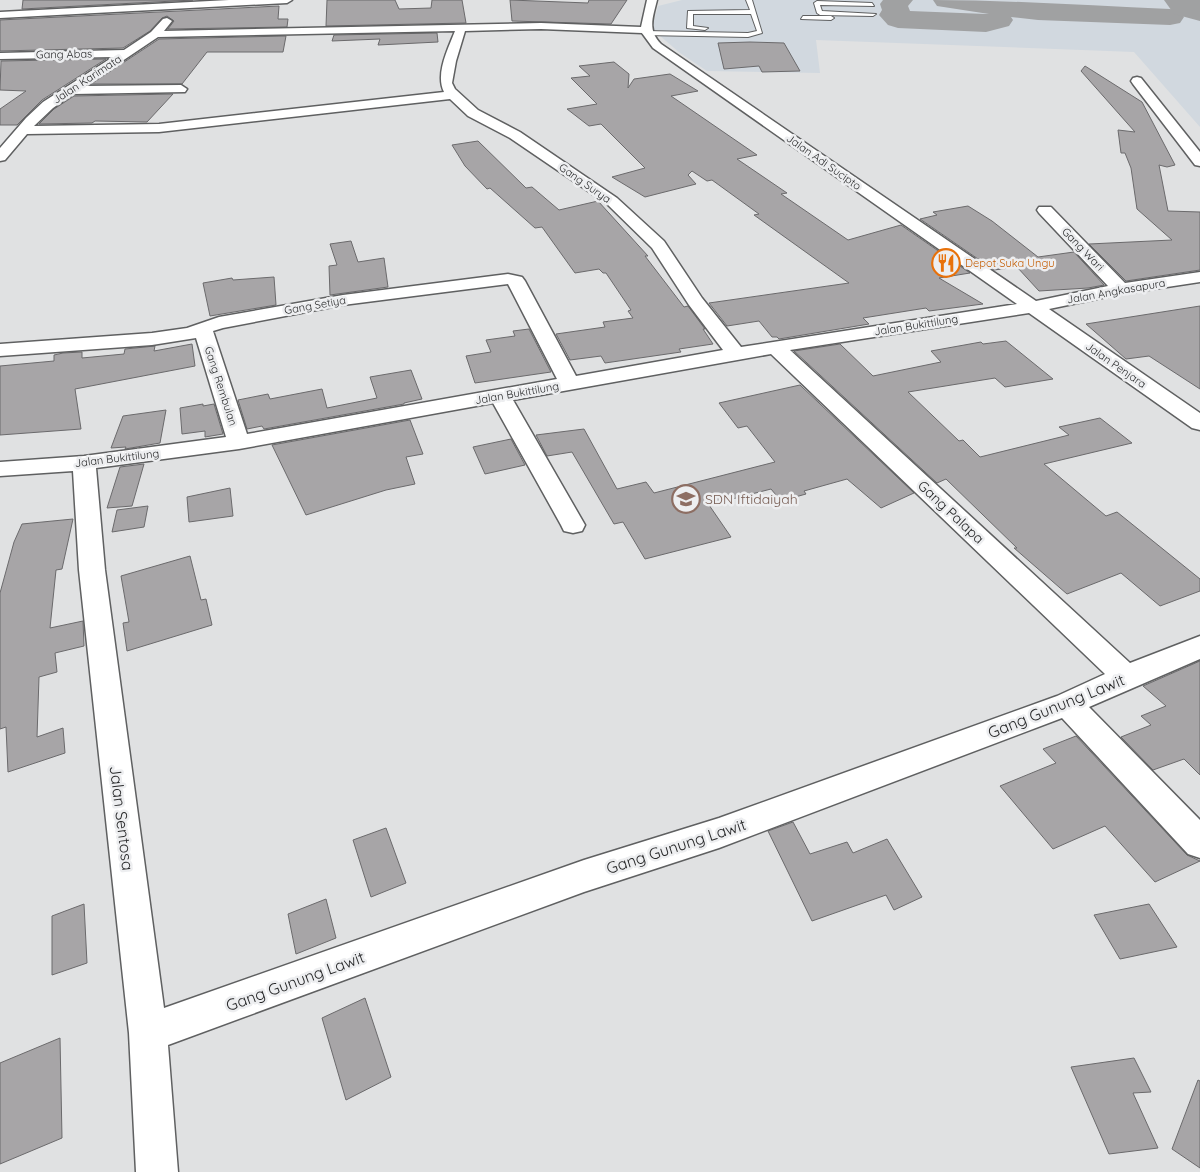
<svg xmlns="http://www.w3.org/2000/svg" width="1200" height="1172" viewBox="0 0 1200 1172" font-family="Quicksand,sans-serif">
	<rect width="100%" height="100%" fill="#e0e1e2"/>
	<path fill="#d1d8df" d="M 682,0 L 1200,0 L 1200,127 L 1134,52 L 816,40 L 820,73 L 707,71 L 680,53 L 652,29 L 658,6 Z"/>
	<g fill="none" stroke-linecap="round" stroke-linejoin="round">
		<path fill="#a0a1a2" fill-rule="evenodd" d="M 883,0 L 913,0 L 908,6 L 910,11 L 986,14 L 989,14 L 937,6 L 933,0 C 1012,0 1091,6 1170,9 L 1180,11 L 1184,17 L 1180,23 L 1170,25 L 1038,20 L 1011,17 L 1013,20 L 1009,26 L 986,32 L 898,28 L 888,25 L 879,15 L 882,10 L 880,4 Z"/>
		<path fill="#a0a1a2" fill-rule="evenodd" d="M 1164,0 L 1200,0 L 1200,21 L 1174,14 Z"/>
	</g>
	<path fill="#a7a5a7" stroke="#6b6a6c" d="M 23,0 L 193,0 L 22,9 Z
		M 327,0 L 395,0 L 399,9 L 431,8 L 432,0 L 462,0 L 466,23 L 326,26 Z
		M 510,0 L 588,3 L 589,0 L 627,0 L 611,24 L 512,21 Z
		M 279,6 L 278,19 L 288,19 L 287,27 L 168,29 L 174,21 L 167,16 L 162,18 L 150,31 L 123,48 L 0,51 L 0,20 Z
		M 437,33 L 438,42 L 378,45 L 380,39 L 332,41 L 334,35 Z
		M 286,36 L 283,52 L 207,52 L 182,84 L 91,84 L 159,39 Z
		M 750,42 L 784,43 L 800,71 L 762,72 L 759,66 L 724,69 L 718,43 Z
		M 106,59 L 42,100 L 17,125 L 0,125 L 0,109 L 26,91 L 0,90 L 1,61 Z
		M 614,62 L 629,74 L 628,88 L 634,79 L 670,74 L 698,91 L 671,96 L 757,155 L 737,159 L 787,193 L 781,194 L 848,240 L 901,225 L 970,273 L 939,278 L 983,304 L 929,311 L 926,308 L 863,318 L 869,324 L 779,339 L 777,337 L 772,337 L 759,321 L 727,326 L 709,303 L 849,283 L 754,215 L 759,214 L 712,180 L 707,181 L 692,171 L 688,175 L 696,184 L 645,197 L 612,177 L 645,168 L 601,124 L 589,126 L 567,109 L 597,104 L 571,78 L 590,76 L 579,66 Z
		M 1085,66 L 1142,102 L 1175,165 L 1167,167 L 1159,165 L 1168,211 L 1200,212 L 1200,270 L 1126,281 L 1089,244 L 1172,240 L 1137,209 L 1131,168 L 1125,153 L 1121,153 L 1118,130 L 1135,132 L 1081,71 Z
		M 173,94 L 147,122 L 95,121 L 92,123 L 39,124 L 54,109 L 74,96 Z
		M 478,141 L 526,188 L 532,187 L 559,210 L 598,201 L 648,256 L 645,256 L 684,307 L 688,306 L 705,329 L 703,329 L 713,344 L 679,349 L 681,352 L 605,363 L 601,356 L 570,360 L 556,334 L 605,327 L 603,322 L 633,318 L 628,311 L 631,310 L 606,273 L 603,273 L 599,269 L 575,273 L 542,227 L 535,228 L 490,188 L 487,189 L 465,166 L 452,145 Z
		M 968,206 L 992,221 L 1038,257 L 1074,252 L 1104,285 L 1088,288 L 1039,291 L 1017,267 L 994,270 L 920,219 L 937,215 L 933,212 Z
		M 351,241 L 358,262 L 384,258 L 388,287 L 330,295 L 329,266 L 337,265 L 330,244 Z
		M 274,277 L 276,305 L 210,316 L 203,283 L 232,278 L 233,280 Z
		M 1200,306 L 1200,389 L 1149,356 L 1126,359 L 1086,324 Z
		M 529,329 L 551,372 L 475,383 L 466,356 L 491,352 L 486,340 L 515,336 L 513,331 Z
		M 1006,341 L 1053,379 L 1005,387 L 995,378 L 908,392 L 959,441 L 963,440 L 980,457 L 1069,435 L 1059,427 L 1100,418 L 1132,443 L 1044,464 L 1106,516 L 1117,512 L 1200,579 L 1200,591 L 1160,606 L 1121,573 L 1067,594 L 1014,548 L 1017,548 L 946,479 L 937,483 L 794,351 L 840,344 L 873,376 L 941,362 L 931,351 L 981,342 L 983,344 Z
		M 192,344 L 195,366 L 75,389 L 81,429 L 0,435 L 0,366 L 54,361 L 54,355 L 63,353 L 82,352 L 82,358 L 124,354 L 125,349 L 155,346 L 154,351 Z
		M 411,370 L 422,399 L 404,403 L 404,404 L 264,429 L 262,426 L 247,429 L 238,400 L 268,394 L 270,399 L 322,389 L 327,408 L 377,398 L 370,377 Z
		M 800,385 L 914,493 L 881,508 L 847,479 L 804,491 L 806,494 L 781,501 L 771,489 L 709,505 L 731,537 L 645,559 L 623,522 L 614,524 L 572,452 L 547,456 L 536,435 L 584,429 L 617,489 L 646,482 L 654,493 L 775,462 L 747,426 L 738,428 L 719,403 Z
		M 203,404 L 203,406 L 214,404 L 223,434 L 205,437 L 205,431 L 182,434 L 180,408 Z
		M 166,410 L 160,443 L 125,449 L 126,447 L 111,448 L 123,416 Z
		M 410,420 L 423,454 L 406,457 L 415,484 L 386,490 L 306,515 L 272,445 Z
		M 511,439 L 525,465 L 485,474 L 473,447 Z
		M 144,464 L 132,506 L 107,508 L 120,467 Z
		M 230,488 L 233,516 L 189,522 L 187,497 Z
		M 148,506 L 144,527 L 112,532 L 117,510 Z
		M 73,519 L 62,569 L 56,570 L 50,628 L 83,621 L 84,646 L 55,653 L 57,672 L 39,677 L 37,737 L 63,728 L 65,753 L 8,772 L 6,727 L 0,729 L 0,593 L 14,542 L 22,524 Z
		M 190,556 L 201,600 L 206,599 L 212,625 L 127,651 L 123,623 L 129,622 L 121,576 Z
		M 1200,661 L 1200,775 L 1184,759 L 1153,770 L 1121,737 L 1151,725 L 1141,716 L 1166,706 L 1143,686 Z
		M 1076,736 L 1187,855 L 1200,861 L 1155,882 L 1105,826 L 1053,849 L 1000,786 L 1056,763 L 1043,749 Z
		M 793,822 L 810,854 L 847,842 L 853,853 L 887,839 L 922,897 L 894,910 L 886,895 L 812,921 L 768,831 Z
		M 386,828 L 406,883 L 371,897 L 353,840 Z
		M 326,899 L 336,938 L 296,954 L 288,914 Z
		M 84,904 L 87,963 L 52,975 L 52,916 Z
		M 1149,904 L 1177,947 L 1120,959 L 1094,915 Z
		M 365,998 L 391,1077 L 346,1100 L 322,1018 Z
		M 60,1038 L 62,1138 L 0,1164 L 0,1063 Z
		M 1134,1058 L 1151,1092 L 1133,1093 L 1158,1148 L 1109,1154 L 1071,1067 Z
		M 1198,1080 L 1200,1081 L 1200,1168 L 1172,1149 Z"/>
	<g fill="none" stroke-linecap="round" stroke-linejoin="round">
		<defs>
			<path id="lane" d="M 746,0 L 752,0 L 762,33 L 748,37 L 645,35 L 642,33 L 645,31 L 748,33 L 757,31 L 751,14 L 693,14 L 693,26 L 708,28 L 705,30 L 687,28 L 688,11 L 750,10 Z
				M 817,1 L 872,3 L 874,6 L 820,5 L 822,11 L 876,14 L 873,16 L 820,15 L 817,13 L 814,3 Z
				M 803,16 L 831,16 L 834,18 L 831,20 L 801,19 Z"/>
			<path id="street" d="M 229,0 L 292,0 L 287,3 L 0,18 L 0,12 Z
				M 647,0 L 657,0 C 653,17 647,30 661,44 L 1036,301 L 1108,286 L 1039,213 L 1037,210 L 1039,207 L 1051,207 L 1125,283 L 1200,272 L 1200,282 L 1121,294 L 1049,309 L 1200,413 L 1200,430 L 1192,428 L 1029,313 L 790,350 L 1130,663 L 1200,636 L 1200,659 L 1089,707 L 1200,820 L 1200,858 L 1188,854 L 1062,718 L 719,848 L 584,892 L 168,1045 L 178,1172 L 136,1172 L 129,1033 L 79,570 L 73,471 L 0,476 L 0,462 L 84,456 L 226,437 L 196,338 L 152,345 L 0,356 L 0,344 L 152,333 L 187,328 L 219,317 L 343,295 L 508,274 L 522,277 L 525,281 L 576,376 L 723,350 L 689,305 L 652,248 L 607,204 L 510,138 L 468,116 L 450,99 L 159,132 L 27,134 L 5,160 L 0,161 L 0,148 L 26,118 L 43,102 L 113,57 L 0,59 L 0,53 L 124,50 L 151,32 L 163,19 L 167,18 L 172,21 L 164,31 L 541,23 L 641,27 ZM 541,29 L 642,33 L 653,48 L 1017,304 L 741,347 L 702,298 L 664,241 L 617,198 L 520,132 L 478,110 L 455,89 L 452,83 L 456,61 L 465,31 ZM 455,31 C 448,49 435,74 444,92 L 159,124 L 34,126 L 53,108 L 73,94 L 185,92 L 187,89 L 181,85 L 85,86 L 158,37 ZM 508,284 L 557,379 L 247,434 L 213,331 L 223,328 L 343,305 ZM 771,354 L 1105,674 L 1057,696 L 719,818 L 584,860 L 164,1008 L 105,570 L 96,468 L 239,449 L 493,403 L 561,525 L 564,531 L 573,533 L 582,531 L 585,525 L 513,400 Z
				M 1137,77 L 1141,78 L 1200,152 L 1200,166 L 1195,165 L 1133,84 L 1131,81 L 1133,78 Z"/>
		</defs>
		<use href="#lane" stroke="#5f6061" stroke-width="2"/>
		<use href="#street" stroke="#5f6061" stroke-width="3"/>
		<use href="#lane" fill="#fff" fill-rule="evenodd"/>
		<use href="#street" fill="#fff" fill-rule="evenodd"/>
	</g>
	<defs>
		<symbol id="restaurant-ring" viewBox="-11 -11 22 22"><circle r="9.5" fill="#edeef0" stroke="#e8710a" stroke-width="1.5"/><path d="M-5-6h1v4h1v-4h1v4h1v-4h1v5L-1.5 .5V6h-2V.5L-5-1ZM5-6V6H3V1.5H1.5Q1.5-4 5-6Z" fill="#e8710a"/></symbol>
		<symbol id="school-ring" viewBox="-11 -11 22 22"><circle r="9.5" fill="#edeef0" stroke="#8d6e63" stroke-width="1.5"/><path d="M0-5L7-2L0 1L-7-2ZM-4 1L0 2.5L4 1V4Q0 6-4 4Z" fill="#8d6e63"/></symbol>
	</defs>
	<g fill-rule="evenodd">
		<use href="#restaurant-ring" x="930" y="247" width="32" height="32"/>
		<use href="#school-ring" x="670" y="483" width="32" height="32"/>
	</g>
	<g text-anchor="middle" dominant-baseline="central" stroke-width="5" stroke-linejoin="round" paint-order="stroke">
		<g font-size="11" fill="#28292a" stroke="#edeef0">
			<text transform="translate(64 54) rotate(-1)">Gang Abas</text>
			<text transform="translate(87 79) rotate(-33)">Jalan Karimata</text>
			<text transform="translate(824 162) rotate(35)">Jalan Adi Sucipto</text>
			<text transform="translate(585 183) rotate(35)">Gang Surya</text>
			<text transform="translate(1083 249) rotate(46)">Gang Wari</text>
			<text transform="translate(1116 291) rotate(-10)">Jalan Angkasapura</text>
			<text transform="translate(315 305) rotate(-10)">Gang Setiya</text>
			<text transform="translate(916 325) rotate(-9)">Jalan Bukittilung</text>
			<text transform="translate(1116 365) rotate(35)">Jalan Penjara</text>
			<text transform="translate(221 386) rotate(72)">Gang Rembulan</text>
			<text transform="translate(517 393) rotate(-10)">Jalan Bukittilung</text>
			<text transform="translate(117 458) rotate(-7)">Jalan Bukittilung</text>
		</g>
		<g font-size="11" fill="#c56008" stroke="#edeef0" text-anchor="start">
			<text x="965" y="263">Depot Suka Ungu</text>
		</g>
		<g font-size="14" fill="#785e54" stroke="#edeef0" text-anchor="start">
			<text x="705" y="499">SDN Iftidaiyah</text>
		</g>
		<g font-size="14" fill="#28292a" stroke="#edeef0">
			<text transform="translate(951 512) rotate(43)">Gang Palapa</text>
		</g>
		<g font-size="16" fill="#28292a" stroke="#edeef0">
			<text transform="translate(1056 706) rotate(-22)">Gang Gunung Lawit</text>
			<text transform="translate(122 818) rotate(83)">Jalan Sentosa</text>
			<text transform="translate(676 846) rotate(-18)">Gang Gunung Lawit</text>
			<text transform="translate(295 981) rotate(-20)">Gang Gunung Lawit</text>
		</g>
	</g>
</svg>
